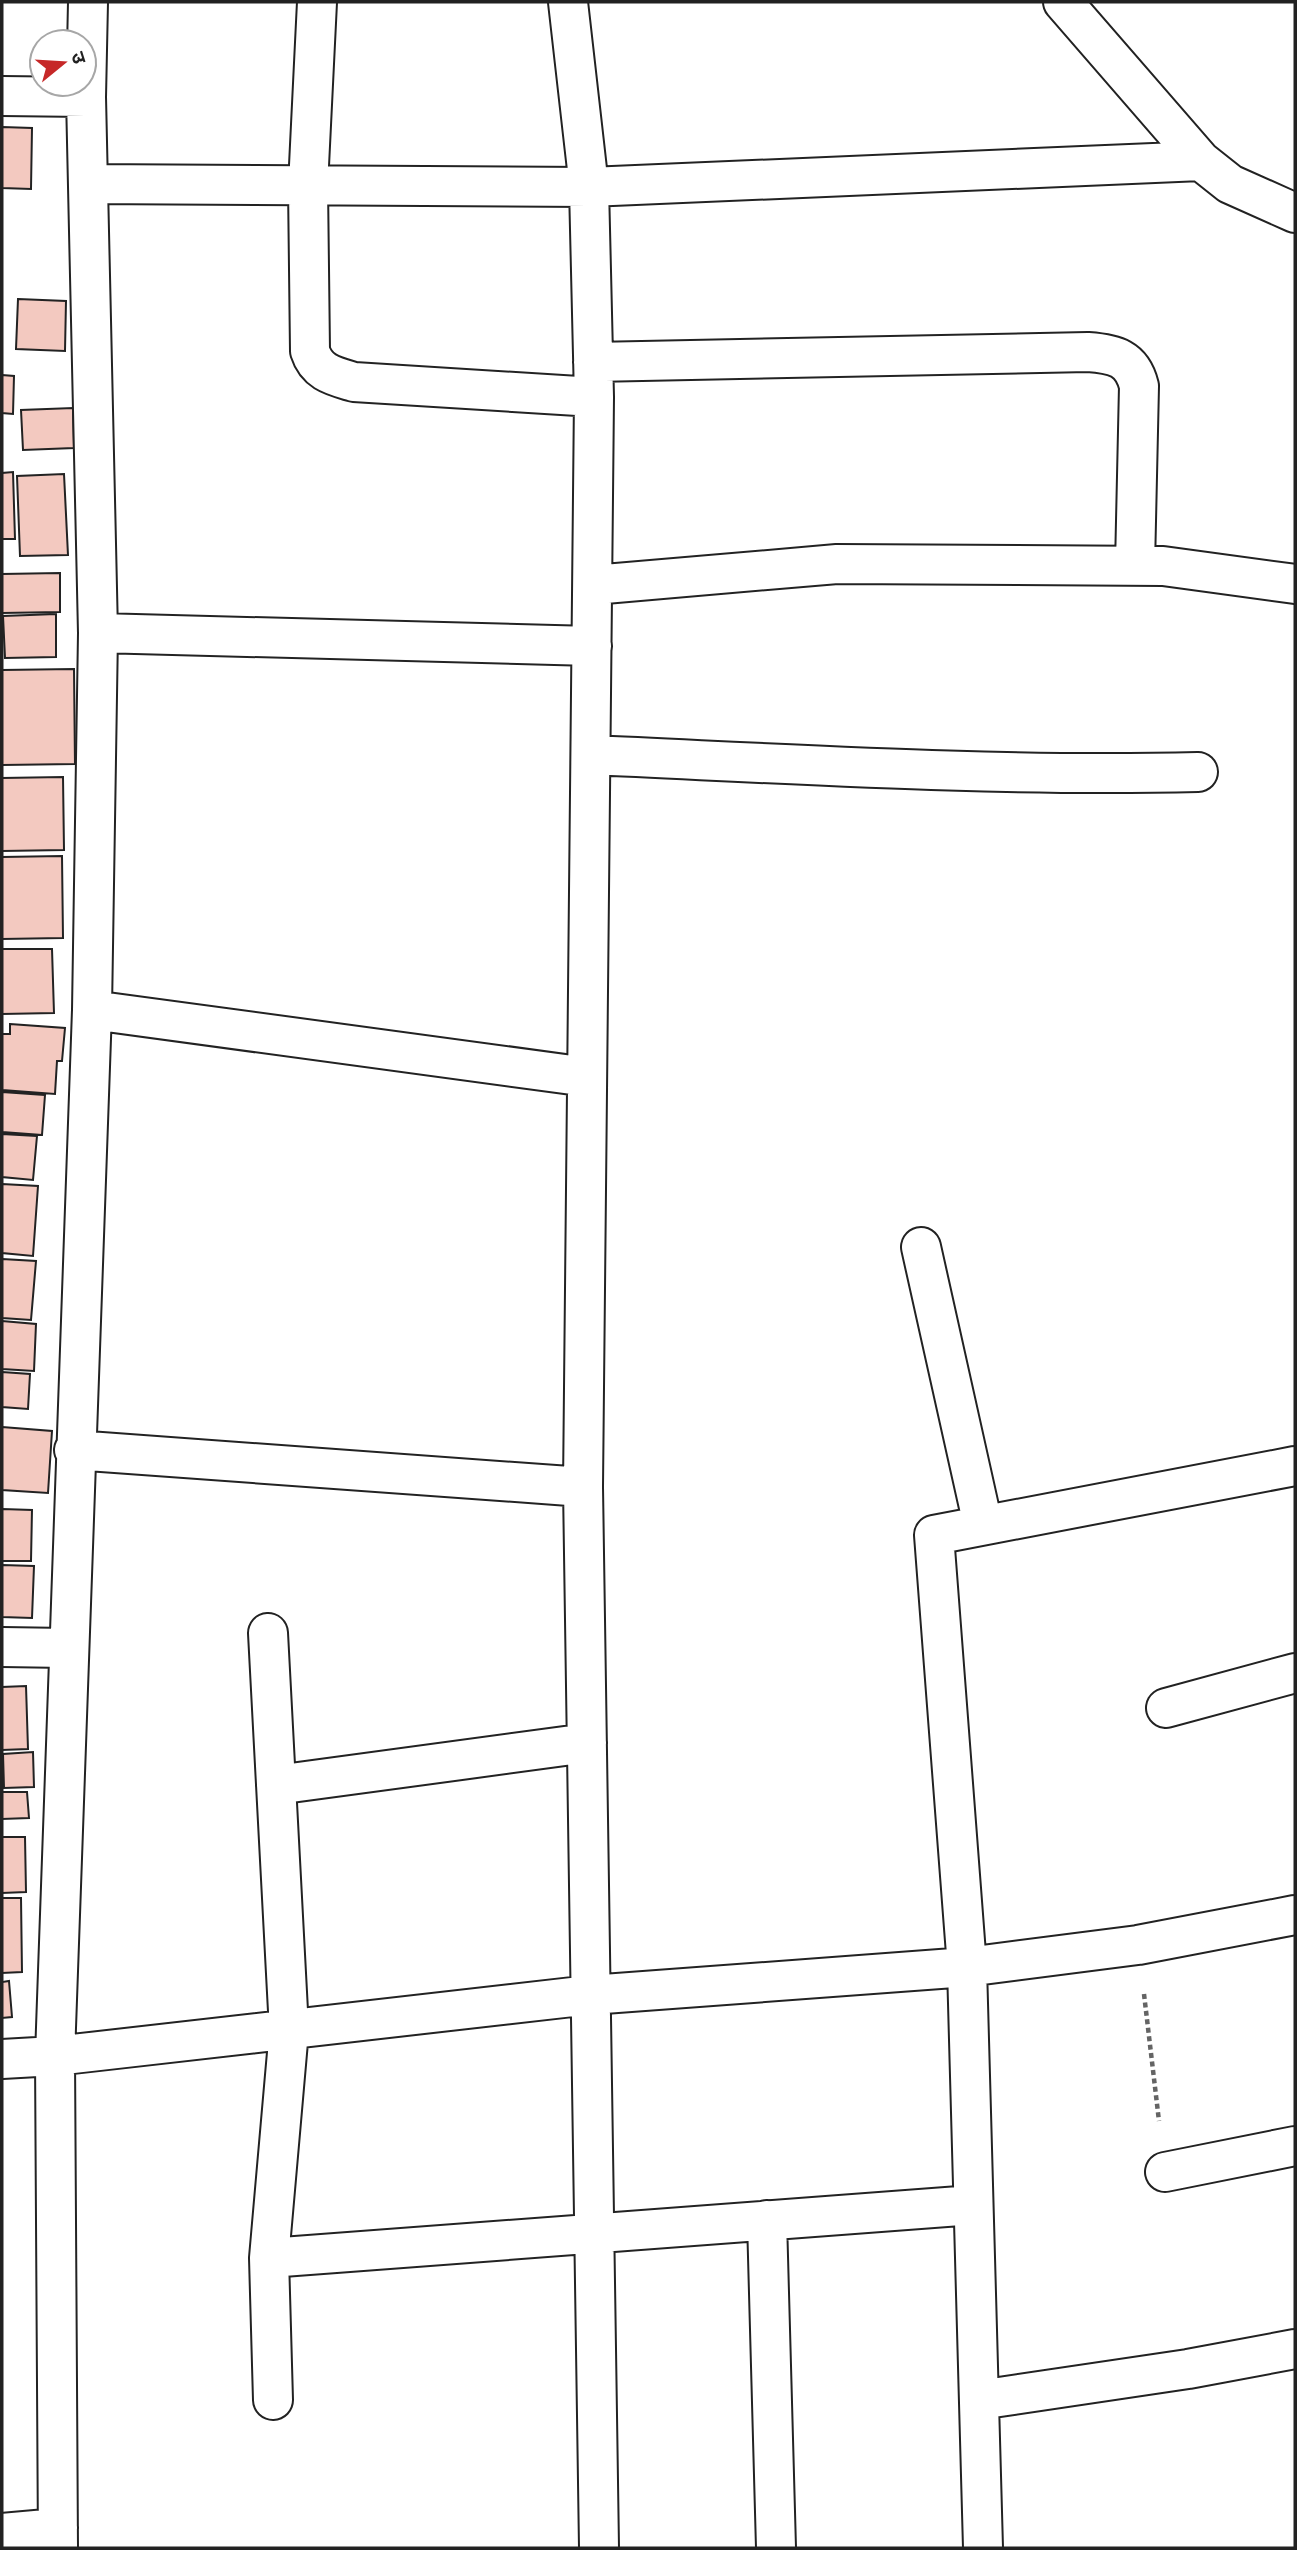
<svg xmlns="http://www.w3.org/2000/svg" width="1297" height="2550" viewBox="0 0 1297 2550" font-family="'Sofia Sans Condensed','Noto Sans Devanagari',sans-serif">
	<rect width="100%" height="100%" fill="#fff"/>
	<path fill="#f3c9c0" stroke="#222" stroke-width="2" d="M 2,127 L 32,128 L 31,189 L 2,188 Z
		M 18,299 L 66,301 L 65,351 L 16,349 Z
		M 2,375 L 14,376 L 13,414 L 2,413 Z
		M 73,408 L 74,448 L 23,450 L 21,410 Z
		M 13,472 L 15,539 L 2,539 L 2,473 Z
		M 64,474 L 68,555 L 20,556 L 17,476 Z
		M 60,573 L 60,612 L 2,613 L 2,574 Z
		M 56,614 L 56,657 L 5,658 L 3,616 Z
		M 74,669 L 75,764 L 2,765 L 2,670 Z
		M 63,777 L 64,850 L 2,851 L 2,778 Z
		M 62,856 L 63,938 L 2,939 L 2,857 Z
		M 2,949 L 52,949 L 54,1013 L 2,1014 Z
		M 10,1024 L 65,1028 L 62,1061 L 57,1061 L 55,1094 L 2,1090 L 2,1034 L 10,1034 Z
		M 2,1092 L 45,1095 L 42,1135 L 2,1132 Z
		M 2,1134 L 37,1136 L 33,1180 L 2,1177 Z
		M 2,1184 L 38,1186 L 33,1256 L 2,1253 Z
		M 2,1259 L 36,1261 L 31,1320 L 2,1318 Z
		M 2,1321 L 36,1324 L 34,1371 L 2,1369 Z
		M 2,1372 L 30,1374 L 28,1409 L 2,1407 Z
		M 2,1427 L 52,1431 L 48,1493 L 2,1490 Z
		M 2,1509 L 32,1510 L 31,1561 L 2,1561 Z
		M 2,1565 L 34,1566 L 32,1618 L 2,1617 Z
		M 26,1686 L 28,1749 L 2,1750 L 2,1687 Z
		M 33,1752 L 34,1787 L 4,1788 L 3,1754 Z
		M 2,1792 L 27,1792 L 29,1818 L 2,1819 Z
		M 2,1837 L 25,1837 L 26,1892 L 2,1893 Z
		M 2,1898 L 21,1898 L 22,1972 L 2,1973 Z
		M 9,1981 L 12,2017 L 2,2018 L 2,1982 Z"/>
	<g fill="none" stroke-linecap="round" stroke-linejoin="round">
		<defs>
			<path id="street" d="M 317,2 L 308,186 L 310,351 C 317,373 334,376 354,382 L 594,397
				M 568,2 L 589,187 L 1201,161
				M 1063,2 L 1201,161 L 1230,184 L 1295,213
				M 2,96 L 86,97
				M 88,184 L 589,187 L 594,397 L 583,1487 L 599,2548
				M 593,362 L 1088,352 C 1115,354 1132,358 1139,386 L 1135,566
				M 593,585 L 837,564 L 1163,566 L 1295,584
				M 98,633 L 592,646
				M 591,755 C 793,764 995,777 1198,772
				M 92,1010 L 587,1077
				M 921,1247 L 983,1525
				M 74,1450 L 583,1487
				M 268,1633 L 289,2030 L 269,2258 L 273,2400
				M 2,1647 L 67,1648
				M 1166,1708 L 1295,1673
				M 276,1785 L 587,1743
				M 2,2059 L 55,2056 L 590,1995 L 967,1967 L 1138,1945 L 1295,1915
				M 1165,2172 L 1295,2146
				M 767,2220 L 776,2548
				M 269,2258 L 973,2205
				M 979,2400 L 1188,2369 L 1295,2349
				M 2,2533 L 58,2528
				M 58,2548 L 55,2056 L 92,1010 L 98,633 L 86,97 L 88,2
				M 983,2548 L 967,1967 L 934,1535 L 1295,1466"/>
		</defs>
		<use href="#street" stroke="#222" stroke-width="42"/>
		<path stroke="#646464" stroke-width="4.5" stroke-dasharray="5 3.5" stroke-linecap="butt" d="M 1144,1994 L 1159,2121"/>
		<use href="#street" stroke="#fff" stroke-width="38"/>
	</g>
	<rect width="1297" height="2550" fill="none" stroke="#222222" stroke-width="7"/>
	<g transform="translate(63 63) rotate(72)"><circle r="33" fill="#ffffff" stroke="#a7a7a7" stroke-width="2"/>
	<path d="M0-5L12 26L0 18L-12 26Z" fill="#c62828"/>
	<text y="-10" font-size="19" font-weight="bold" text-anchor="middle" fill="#222222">उ</text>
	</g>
</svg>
